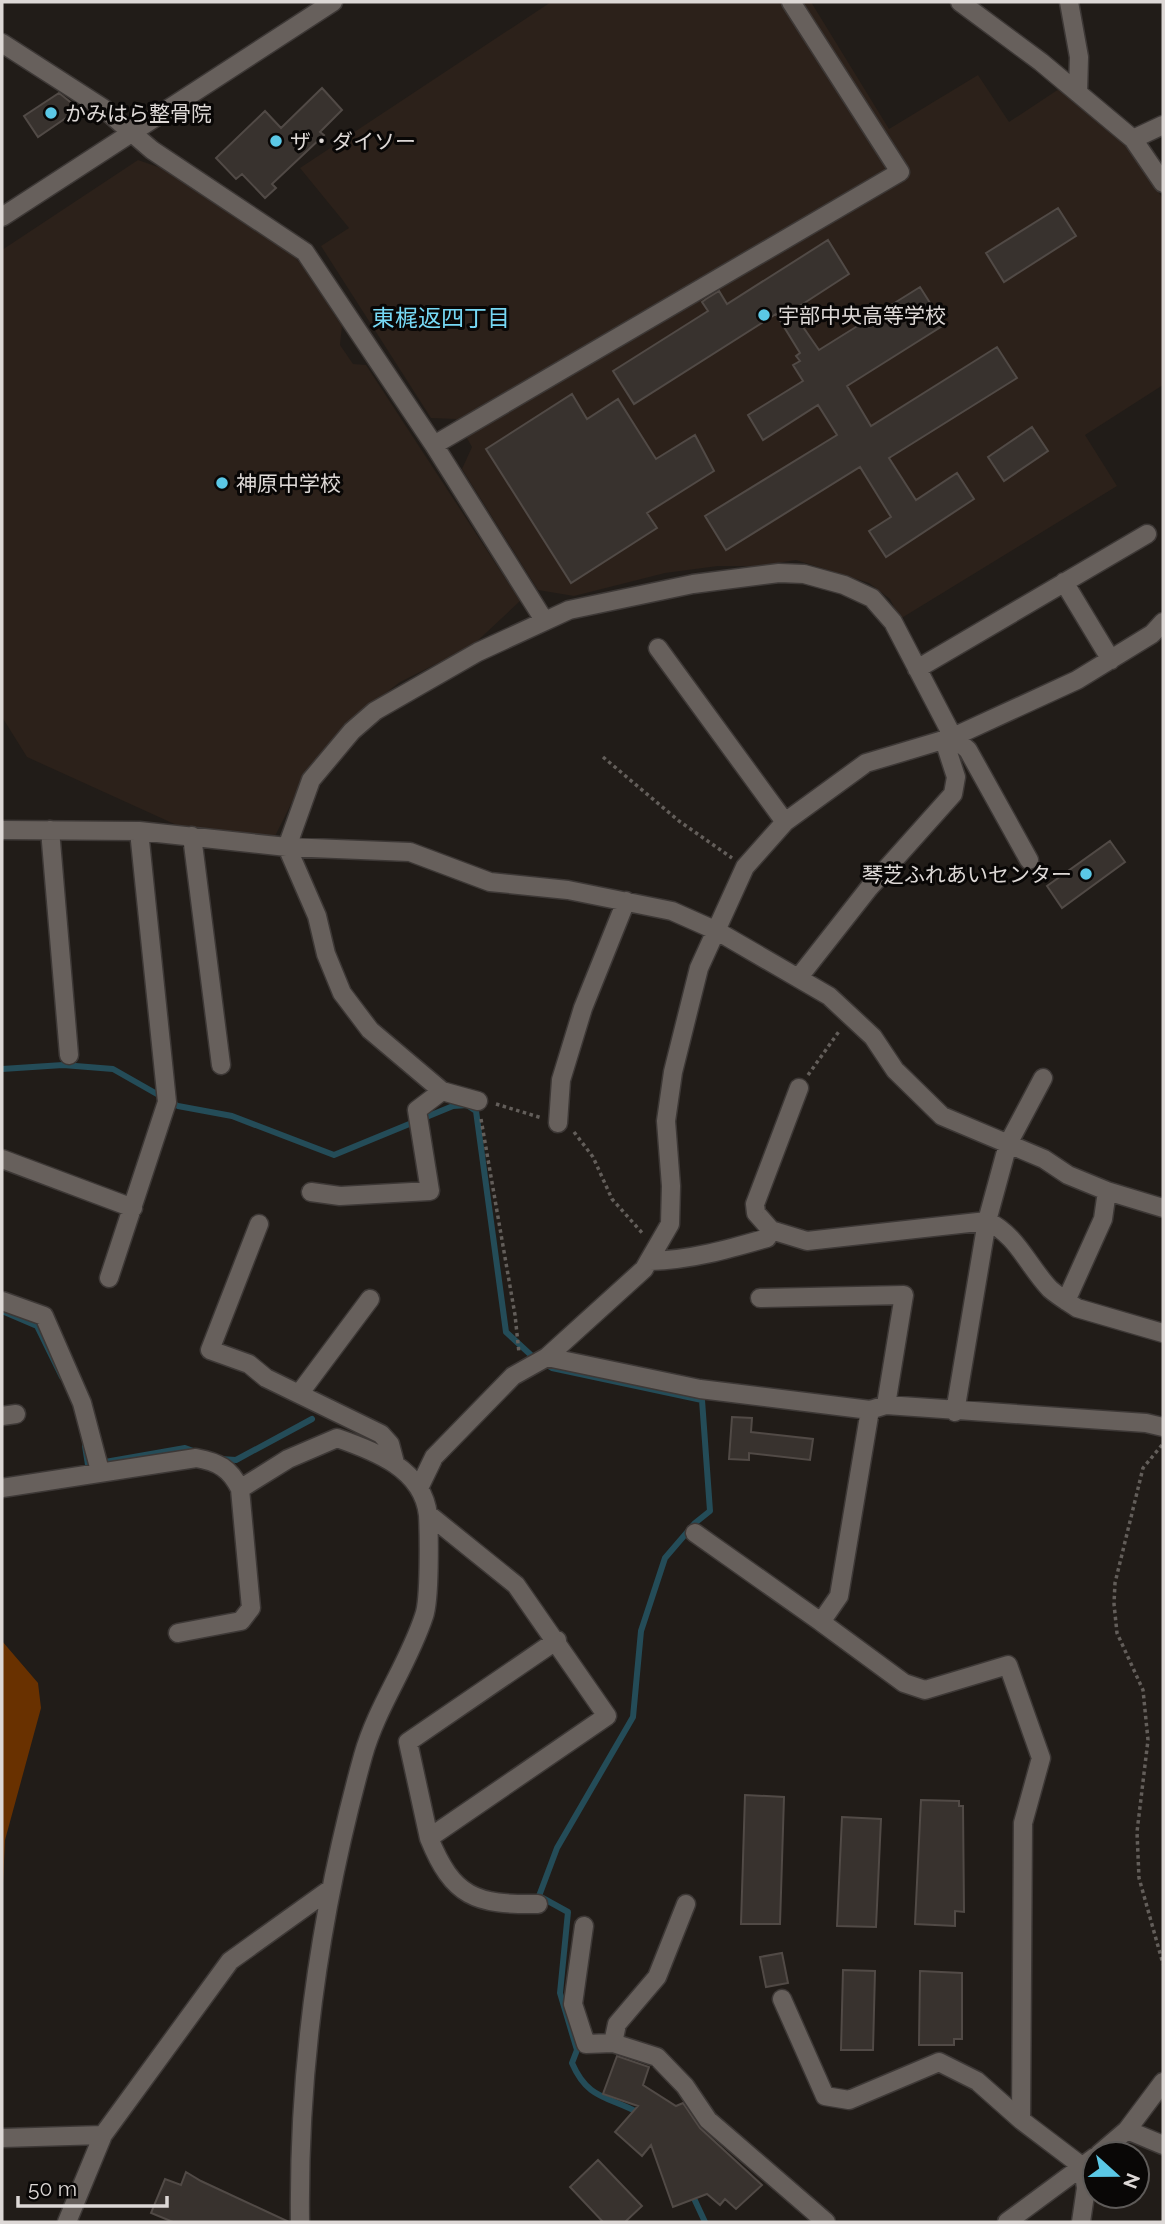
<svg xmlns="http://www.w3.org/2000/svg" width="1165" height="2224" viewBox="0 0 1165 2224" font-family="Raleway,'Noto Sans JP',sans-serif">
	<rect width="100%" height="100%" fill="#211c18"/>
	<path fill="#2c211a" d="M 551,2 L 811,2 L 889,129 L 978,75 L 1009,122 L 1062,87 L 1123,139 L 1163,199 L 1163,385 L 1085,435 L 1117,486 L 900,619 L 890,599 L 869,583 L 796,560 L 758,566 L 718,566 L 665,573 L 574,596 L 538,590 L 462,469 L 472,447 L 456,419 L 431,418 L 321,246 L 349,228 L 300,168 Z
		M 138,160 L 161,168 L 288,250 L 302,265 L 342,326 L 340,345 L 353,364 L 366,365 L 520,601 L 472,646 L 400,682 L 343,727 L 306,774 L 274,838 L 181,827 L 27,757 L 2,717 L 2,250 Z"/>
	<path fill="#693100" d="M 2,1641 L 38,1683 L 41,1708 L 5,1840 L 2,1905 Z"/>
	<g fill="none" stroke-linecap="round" stroke-linejoin="round">
		<path stroke="#244c58" stroke-width="6" d="M 2,1069 L 63,1065 L 113,1069 L 178,1106 L 232,1116 L 334,1155 L 453,1106 L 467,1105 L 476,1111 L 506,1332 L 532,1356 L 552,1368 L 702,1400 L 710,1511 L 695,1523 L 665,1558 L 641,1631 L 633,1717 L 557,1848 L 539,1896 L 568,1912 L 560,1993 L 577,2050 L 572,2063 C 588,2100 608,2096 639,2113
			M 2,1311 L 37,1326 L 62,1377
			M 85,1446 L 88,1465 L 185,1448 L 196,1452
			M 220,1459 L 236,1460 L 312,1419
			M 691,2192 L 705,2222"/>
	</g>
	<path fill="#38322e" stroke="#514a46" stroke-width="2" d="M 322,88 L 342,110 L 320,132 L 324,135 L 272,184 L 276,188 L 265,198 L 242,174 L 236,179 L 216,158 L 265,111 L 281,128 Z
		M 59,93 L 79,109 L 38,137 L 24,116 Z
		M 1058,208 L 1076,236 L 1004,282 L 986,253 Z
		M 828,240 L 849,274 L 792,311 L 819,350 L 920,287 L 944,325 L 847,386 L 871,426 L 997,347 L 1017,378 L 889,458 L 916,500 L 957,473 L 974,499 L 886,557 L 869,531 L 891,517 L 860,467 L 726,550 L 705,516 L 837,435 L 818,405 L 763,440 L 748,415 L 803,381 L 793,365 L 800,361 L 796,356 L 800,353 L 776,314 L 634,404 L 613,371 L 708,311 L 702,302 L 706,299 L 719,291 L 727,304 Z
		M 572,394 L 587,419 L 618,399 L 656,459 L 695,435 L 714,471 L 647,513 L 657,528 L 571,583 L 486,449 Z
		M 1032,427 L 1048,451 L 1004,481 L 988,457 Z
		M 1110,841 L 1125,862 L 1062,908 L 1047,886 Z
		M 732,1417 L 752,1418 L 751,1432 L 813,1439 L 810,1460 L 749,1453 L 749,1460 L 729,1459 Z
		M 745,1795 L 784,1797 L 780,1924 L 741,1924 Z
		M 921,1800 L 959,1801 L 959,1806 L 963,1806 L 964,1912 L 955,1911 L 955,1926 L 915,1924 Z
		M 842,1817 L 881,1819 L 876,1927 L 837,1926 Z
		M 782,1953 L 788,1983 L 766,1987 L 760,1957 Z
		M 843,1970 L 875,1971 L 873,2050 L 841,2050 Z
		M 920,1971 L 962,1973 L 962,2039 L 954,2039 L 954,2045 L 919,2045 Z
		M 617,2056 L 649,2067 L 643,2085 L 676,2106 L 683,2103 L 700,2128 L 762,2185 L 736,2209 L 725,2199 L 720,2205 L 707,2194 L 673,2207 L 651,2145 L 642,2156 L 615,2132 L 638,2106 L 603,2094 Z
		M 598,2160 L 642,2206 L 625,2222 L 603,2222 L 570,2187 Z
		M 186,2172 L 201,2181 L 289,2222 L 173,2222 L 151,2213 L 165,2179 L 181,2185 Z"/>
	<g fill="none" stroke-linecap="round" stroke-linejoin="round">
		<defs>
			<path id="minor" d="M 960,2 L 1041,62 L 1133,139 L 1163,183
				M 1069,2 L 1079,57 L 1078,93
				M 2,43 L 103,108 L 152,150 L 305,252 L 434,445 L 544,620
				M 1133,139 L 1163,125
				M 2,217 L 333,2
				M 434,445 L 900,172 L 791,2
				M 1064,582 L 1111,660
				M 658,648 L 785,822
				M 917,669 L 1147,534
				M 2,830 L 139,831 L 287,847 L 410,852 L 490,882 L 568,890 L 672,911 L 717,931 L 829,996 L 873,1037 L 895,1070 L 942,1116 L 1044,1159 L 1068,1175 L 1107,1191 L 1163,1208
				M 50,830 L 69,1055
				M 192,836 L 221,1065
				M 799,977 L 869,888 L 953,794 L 956,777 L 944,740
				M 478,1101 L 442,1091 L 370,1030 L 342,993 L 326,954 L 317,916 L 287,847 L 311,780 L 352,731 L 375,711 L 478,652 L 569,610 L 693,584 L 779,573 L 804,574 L 844,585 L 872,598 L 893,622 L 953,737 L 968,750 L 1029,860
				M 558,1123 L 561,1080 L 583,1008 L 626,901
				M 2,1159 L 133,1208
				M 311,1192 L 340,1196 L 430,1191 L 417,1110 L 442,1091
				M 259,1224 L 210,1350 L 249,1364 L 266,1378 L 381,1434 L 390,1444 L 395,1463
				M 771,1230 L 756,1213 L 755,1204 L 799,1088
				M 650,1261 C 691,1260 729,1249 767,1238 L 771,1230 L 807,1241 L 987,1221 C 1017,1235 1028,1266 1050,1289 C 1058,1296 1068,1302 1077,1308 L 1163,1333
				M 109,1278 L 167,1102 L 139,831
				M 760,1298 L 904,1295 L 886,1405
				M 2,1301 L 44,1316 L 82,1403 L 100,1471
				M 1066,1301 L 1103,1219 L 1107,1191
				M 547,1357 L 700,1389 L 870,1410 L 886,1405 L 1146,1423 L 1163,1427
				M 299,1394 L 370,1299
				M 870,1410 L 839,1596 L 821,1622 L 904,1683 L 925,1690 L 1008,1665 L 1041,1758 L 1023,1823 L 1021,2120
				M 955,1412 L 987,1221 L 1008,1144 L 1043,1078
				M 2,1416 L 16,1414
				M 2,1488 L 196,1458 C 218,1462 230,1468 240,1489 L 288,1459 L 337,1438 C 375,1451 423,1469 428,1515 C 429,1534 430,1600 424,1616 C 408,1665 377,1706 363,1756 C 321,1907 298,2065 300,2222
				M 419,1488 L 434,1457 L 513,1376 L 547,1357 L 644,1269 L 670,1224 L 671,1186 L 666,1121 L 673,1072 L 699,968 L 745,867 L 785,822 L 866,763 L 953,737 L 1077,680 L 1152,634 L 1163,622
				M 428,1514 L 516,1585 L 607,1716 L 429,1838 L 408,1742 L 557,1640
				M 695,1533 L 821,1622
				M 178,1633 L 241,1621 L 251,1608 L 240,1489
				M 429,1838 C 453,1897 475,1905 538,1904
				M 584,1926 L 573,2004 L 586,2044 L 613,2043 L 657,2057 L 685,2086 L 708,2120 L 826,2222
				M 782,1999 L 825,2096 L 849,2100 L 939,2062 L 977,2081 L 1021,2120 L 1083,2167 L 1086,2188 L 1081,2222
				M 613,2043 L 617,2024 L 657,1977 L 686,1904
				M 1127,2130 L 1163,2145
				M 2,2138 L 103,2135
				M 1099,2154 L 1127,2130 L 1163,2082
				M 67,2222 L 103,2135 L 230,1961 L 329,1890
				M 1007,2222 L 1095,2157"/>
		</defs>
		<use href="#minor" stroke="#3d3836" stroke-width="21"/>
		<path stroke="#635e5a" stroke-width="3.5" stroke-dasharray="3.5 3.5" stroke-linecap="butt" d="M 603,757 L 679,821 L 732,858
			M 808,1075 L 840,1030
			M 496,1104 L 542,1118
			M 481,1119 L 515,1315 L 519,1353
			M 574,1132 L 593,1157 L 612,1199 L 644,1235
			M 1162,1445 L 1143,1468 L 1115,1583 L 1114,1604 L 1117,1633 L 1143,1690 L 1148,1740 L 1137,1832 L 1139,1878 L 1163,1964"/>
		<use href="#minor" stroke="#67605c" stroke-width="18"/>
	</g>
	<g fill="#5bc8e6" stroke="#090706" stroke-width="2.5">
		<circle cx="51" cy="113" r="7"/>
		<circle cx="276" cy="141" r="7"/>
		<circle cx="764" cy="315" r="7"/>
		<circle cx="222" cy="483" r="7"/>
		<circle cx="1086" cy="874" r="7"/>
	</g>
	<g text-anchor="middle" dominant-baseline="central" stroke-width="6" stroke-linejoin="round" paint-order="stroke">
		<g font-size="21" fill="#ddd8d6" stroke="#090706" text-anchor="start">
			<text x="65" y="113">かみはら整骨院</text>
			<text x="290" y="141">ザ・ダイソー</text>
			<text x="778" y="315">宇部中央高等学校</text>
			<text x="236" y="483">神原中学校</text>
			<text x="1072" y="874" text-anchor="end">琴芝ふれあいセンター</text>
		</g>
		<g font-size="23" fill="#76d8f4" stroke="#090706">
			<text x="441" y="317">東梶返四丁目</text>
		</g>
	</g>
	<rect width="1165" height="2224" fill="none" stroke="#ddd8d6" stroke-width="7"/>
	<g transform="translate(1116 2175) rotate(111)"><circle r="33" fill="#090706" stroke="#5e5b59" stroke-width="2"/>
	<path d="M0-5L12 26L0 18L-12 26Z" fill="#5bc8e6"/>
	<text y="-10" font-size="19" font-weight="bold" text-anchor="middle" fill="#ddd8d6">N</text>
	</g>
	<path d="M18 2196v10h149v-10" fill="none" stroke="#ddd8d6" stroke-width="3.5"/>
	<text x="28" y="2196" font-size="21" fill="#ddd8d6" stroke="#090706" stroke-width="5" paint-order="stroke">50 m</text>
</svg>
